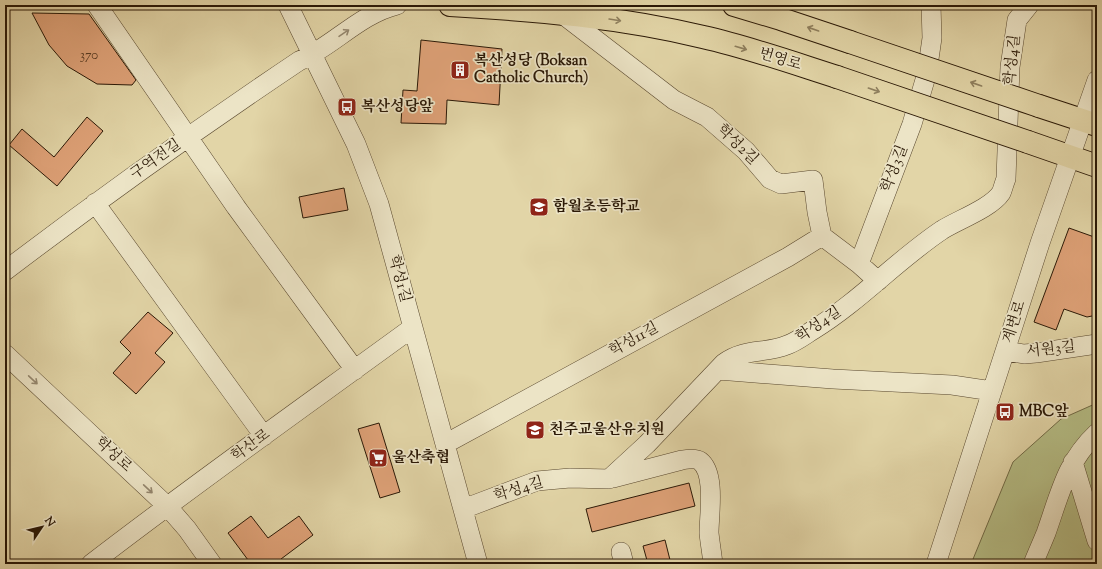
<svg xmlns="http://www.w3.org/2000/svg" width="1102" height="569" viewBox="0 0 1102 569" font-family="'Sorts Mill Goudy','Noto Serif KR',serif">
	<rect width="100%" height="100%" fill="#e2d5a7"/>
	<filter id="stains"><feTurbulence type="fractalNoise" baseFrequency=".005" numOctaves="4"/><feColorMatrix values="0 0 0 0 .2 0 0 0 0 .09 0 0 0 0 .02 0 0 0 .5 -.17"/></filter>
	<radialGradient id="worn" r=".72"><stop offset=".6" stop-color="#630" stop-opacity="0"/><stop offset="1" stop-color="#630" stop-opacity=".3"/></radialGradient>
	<path fill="#b5bd85" stroke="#706a46" d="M 1097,403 L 1097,564 L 971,564 L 1013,462 L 1061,419 Z"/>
	<path fill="#dfa278" stroke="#2a1806" d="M 32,13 L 89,14 L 136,80 L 132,85 L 97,84 L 67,66 L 49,45 Z
		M 421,40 L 502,49 L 499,105 L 447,100 L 446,124 L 401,123 L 403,90 L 417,91 Z
		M 87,117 L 103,131 L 57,186 L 9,145 L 22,129 L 54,157 Z
		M 344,188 L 348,210 L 303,218 L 299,197 Z
		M 1069,228 L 1097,238 L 1097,315 L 1087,317 L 1064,309 L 1056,330 L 1034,322 Z
		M 148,312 L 173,333 L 155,353 L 165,362 L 136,394 L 113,373 L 131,353 L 120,342 Z
		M 379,423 L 400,492 L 380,498 L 358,429 Z
		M 689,483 L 695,506 L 592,532 L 586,509 Z
		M 251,516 L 268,538 L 299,516 L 313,535 L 281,559 L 284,564 L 251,564 L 228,533 Z
		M 665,540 L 671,564 L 648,564 L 643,546 Z"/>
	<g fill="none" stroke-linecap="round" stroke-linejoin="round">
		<defs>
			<path id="minor" d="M 97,5 L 236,207 L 355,370
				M 288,5 L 356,144 L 379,204 L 478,564
				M 561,13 L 674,100 L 707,117 L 746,151 L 770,179 L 781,184 L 813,180 L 817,212 L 822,236 L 859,264 L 878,281
				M 95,203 L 264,436
				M 859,264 L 912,124 L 927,73 L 932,38 L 931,5
				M 5,271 C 101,198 199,128 299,61 C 333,46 360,14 397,5
				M 1006,351 L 1024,354 L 1036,353 L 1097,344
				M 5,354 L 167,506 L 187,529 L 212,564
				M 718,370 L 833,379 L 952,385 L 992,391
				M 445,444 L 788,257 L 822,236
				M 1073,462 L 1097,541
				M 613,478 L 682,460 C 688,459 696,458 700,461 C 716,473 709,515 709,533 C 710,543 712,554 713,564
				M 463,509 L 537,481 L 570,478 L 609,479 L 647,444 L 724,363 C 744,348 765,354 787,345 C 796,342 805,335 813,330 C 860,301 897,260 942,230 C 958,220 991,208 1001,193 C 1003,189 1004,183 1006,179 L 1010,67 L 1017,20 L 1029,5
				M 621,552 L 624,564
				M 91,564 C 196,483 305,406 412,328
				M 936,564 L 1040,243 L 1097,80
				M 1033,564 C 1037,554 1042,543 1046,533 C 1060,494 1066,462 1097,433"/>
			<path id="major" d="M 450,5 C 536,10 620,17 703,37 C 748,47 793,63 837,77
				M 734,5 L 781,19 L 850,42
				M 1039,106 L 1097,125
				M 1028,142 L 1097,166"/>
		</defs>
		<use href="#minor" stroke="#58472e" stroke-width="20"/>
		<use href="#major" stroke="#2a1806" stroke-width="24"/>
		<use href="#minor" stroke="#ece4c6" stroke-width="19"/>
		<use href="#major" stroke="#e2d5a7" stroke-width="22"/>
		<defs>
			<path id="major-bridge" d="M 850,42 L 1039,106
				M 837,77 L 1028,142"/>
		</defs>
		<use href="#major-bridge" stroke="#2a1806" stroke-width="24" stroke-linecap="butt"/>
		<use href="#major-bridge" stroke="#e2d5a7" stroke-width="22"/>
	</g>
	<defs><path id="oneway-shaft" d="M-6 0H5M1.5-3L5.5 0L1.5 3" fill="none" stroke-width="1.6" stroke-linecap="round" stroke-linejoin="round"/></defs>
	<g stroke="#8f805f">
		<use href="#oneway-shaft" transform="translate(615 20) rotate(9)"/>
		<use href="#oneway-shaft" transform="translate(813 29) rotate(-161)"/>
		<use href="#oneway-shaft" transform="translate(741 48) rotate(16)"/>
		<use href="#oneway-shaft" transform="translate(976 84) rotate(-161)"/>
		<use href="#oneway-shaft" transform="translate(874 90) rotate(19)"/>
	</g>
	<g stroke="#958870">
		<use href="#oneway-shaft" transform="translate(344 33) rotate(-34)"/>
		<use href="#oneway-shaft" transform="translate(33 380) rotate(43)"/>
		<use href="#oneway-shaft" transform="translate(148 489) rotate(43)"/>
	</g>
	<defs>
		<symbol id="building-square" viewBox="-11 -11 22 22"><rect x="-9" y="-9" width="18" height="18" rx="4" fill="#8f2418" stroke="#ece4c6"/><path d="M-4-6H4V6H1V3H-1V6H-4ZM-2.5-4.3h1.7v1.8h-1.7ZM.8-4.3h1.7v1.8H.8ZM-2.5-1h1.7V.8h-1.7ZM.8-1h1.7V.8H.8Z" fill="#fff"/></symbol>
		<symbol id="bus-square" viewBox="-11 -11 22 22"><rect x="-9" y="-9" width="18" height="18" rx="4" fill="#8f2418" stroke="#ece4c6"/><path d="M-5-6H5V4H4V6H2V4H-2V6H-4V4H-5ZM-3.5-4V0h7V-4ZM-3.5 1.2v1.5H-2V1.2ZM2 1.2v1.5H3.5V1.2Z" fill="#fff"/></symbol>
		<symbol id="school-square" viewBox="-11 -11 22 22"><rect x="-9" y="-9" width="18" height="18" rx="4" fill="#8f2418" stroke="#ece4c6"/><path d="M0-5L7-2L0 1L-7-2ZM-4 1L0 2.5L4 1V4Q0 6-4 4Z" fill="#fff"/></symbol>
		<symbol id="supermarket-square" viewBox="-11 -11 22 22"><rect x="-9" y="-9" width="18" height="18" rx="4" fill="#8f2418" stroke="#ece4c6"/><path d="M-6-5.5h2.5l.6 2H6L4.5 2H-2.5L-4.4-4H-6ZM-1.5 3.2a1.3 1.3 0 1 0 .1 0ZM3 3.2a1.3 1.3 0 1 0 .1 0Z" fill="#fff"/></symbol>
	</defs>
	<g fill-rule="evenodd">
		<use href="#building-square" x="449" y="59" width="22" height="22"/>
		<use href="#bus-square" x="336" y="96" width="22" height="22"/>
		<use href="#school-square" x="528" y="196" width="22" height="22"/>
		<use href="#bus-square" x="994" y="401" width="22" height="22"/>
		<use href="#school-square" x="524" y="419" width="22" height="22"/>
		<use href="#supermarket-square" x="367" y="447" width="22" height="22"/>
	</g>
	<g text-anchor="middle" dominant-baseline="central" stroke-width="3.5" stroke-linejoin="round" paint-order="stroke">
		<g font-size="13" fill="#573a22">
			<text x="89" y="56">370</text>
		</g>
		<g font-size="15" fill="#2a1806" stroke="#ece4c6">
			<text transform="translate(780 60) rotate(17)">번영로</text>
			<text transform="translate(1013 60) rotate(-84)">학성4길</text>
			<text transform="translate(737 145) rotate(44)">학성2길</text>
			<text transform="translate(156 160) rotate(-35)">구역전길</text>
			<text transform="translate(895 169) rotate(-69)">학성3길</text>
			<text transform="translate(399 279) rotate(75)">학성1길</text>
			<text transform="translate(1015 322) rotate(-72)">계변로</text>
			<text transform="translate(819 325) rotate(-34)">학성4길</text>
			<text transform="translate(634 340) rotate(-29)">학성11길</text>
			<text transform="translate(1051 350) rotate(-6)">서원3길</text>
			<text transform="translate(251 446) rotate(-36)">학산로</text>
			<text transform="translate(113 455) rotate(43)">학성로</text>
			<text transform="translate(519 490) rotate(-17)">학성4길</text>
		</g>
		<g font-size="15" font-weight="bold" fill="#2a1806" stroke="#ece4c6" text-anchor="start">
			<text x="474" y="61">복산성당 (Boksan<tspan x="474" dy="17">Catholic Church)</tspan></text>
			<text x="361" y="107">복산성당앞</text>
			<text x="553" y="207">함월초등학교</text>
			<text x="1019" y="412">MBC앞</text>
			<text x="549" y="430">천주교울산유치원</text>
			<text x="392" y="458">울산축협</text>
		</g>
	</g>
	<rect width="1102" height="569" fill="none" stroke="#e2d5a7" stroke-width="20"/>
	<rect x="6" y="6" width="1090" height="557" fill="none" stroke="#2a1806" stroke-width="2"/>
	<rect x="10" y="10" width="1082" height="549" fill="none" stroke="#2a1806"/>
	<g transform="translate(42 527) rotate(55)" stroke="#ece4c6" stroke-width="3" paint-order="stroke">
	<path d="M0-3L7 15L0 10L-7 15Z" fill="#2a1806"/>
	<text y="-6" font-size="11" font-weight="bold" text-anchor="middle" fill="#2a1806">N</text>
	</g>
	<rect width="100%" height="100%" filter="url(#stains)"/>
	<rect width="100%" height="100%" fill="url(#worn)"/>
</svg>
